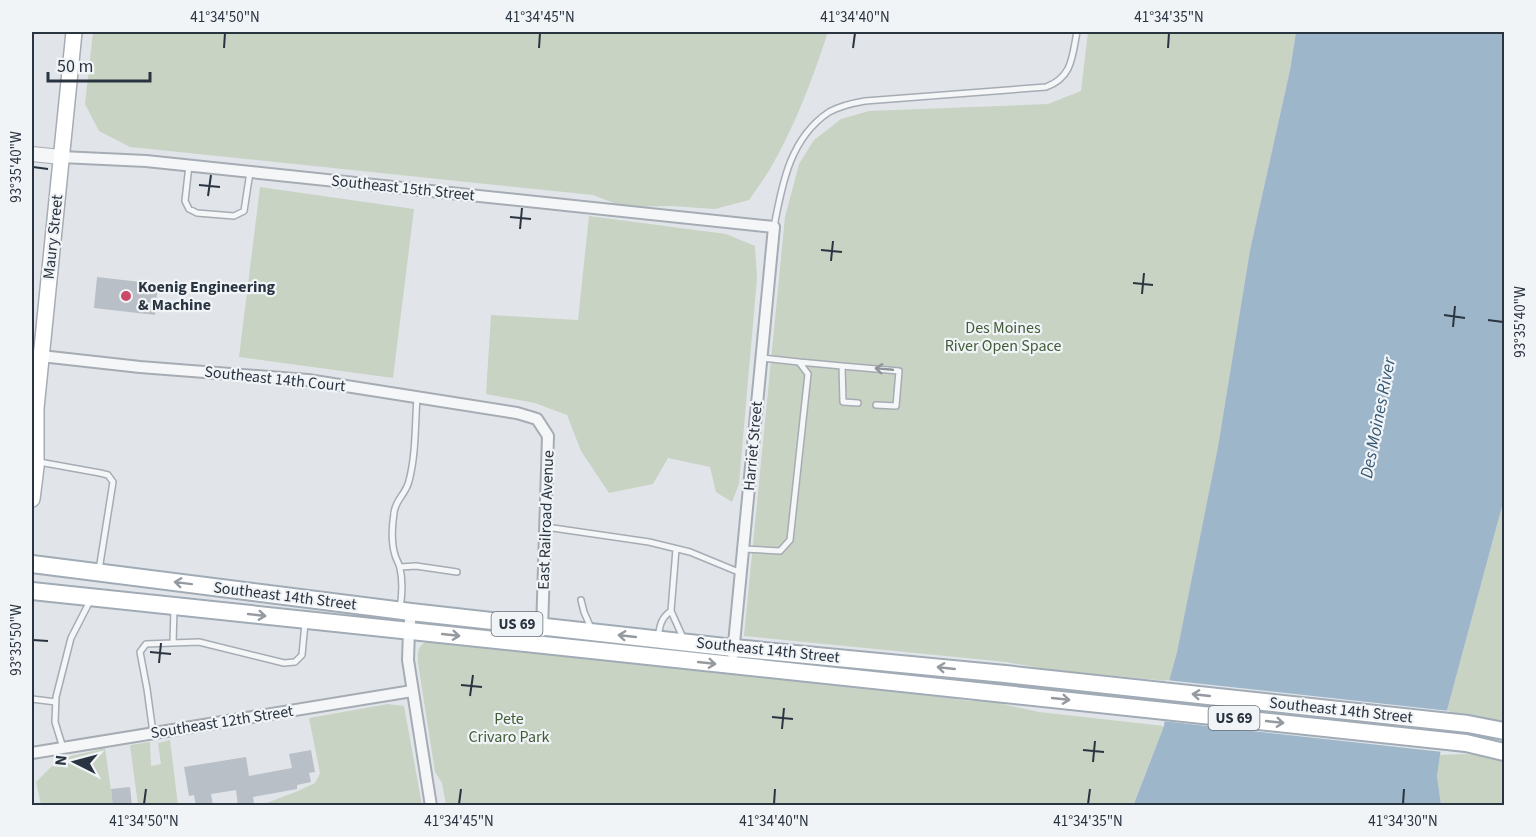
<svg xmlns="http://www.w3.org/2000/svg" width="1536" height="837" viewBox="0 0 1536 837" font-family="'Source Sans 3',sans-serif">
	<rect width="100%" height="100%" fill="#e1e5ea"/>
	<path fill="#c8d3c3" d="M 93,32 L 828,32 C 813,78 795,126 770,169 C 764,179 756,190 749,200 L 715,209 L 672,206 L 624,207 L 593,195 L 130,147 L 99,131 L 85,104 Z
		M 1088,32 L 1296,32 L 1290,70 L 1250,250 L 1218,448 L 1177,652 L 1169,681 L 1051,670 L 1006,662 L 744,636 L 785,217 L 799,164 L 814,140 L 841,119 L 869,111 L 1048,104 L 1081,91 Z
		M 260,187 L 414,209 L 393,378 L 239,357 Z
		M 589,216 L 726,234 L 755,246 L 757,278 L 739,484 L 732,502 L 716,492 L 710,467 L 668,458 L 653,484 L 609,493 L 581,451 L 567,415 L 535,403 L 486,394 L 491,315 L 578,320 Z
		M 1504,499 L 1504,722 L 1446,714 Z
		M 431,641 L 949,698 L 969,701 L 1001,701 L 1002,704 L 1039,712 L 1164,726 L 1133,805 L 446,805 L 442,783 L 435,772 L 418,663 C 417,651 418,643 431,641 Z
		M 388,704 L 404,706 L 422,805 L 261,805 L 298,791 L 315,783 L 320,773 L 309,718 Z
		M 170,740 L 178,805 L 138,805 L 130,745 L 150,742 L 151,766 L 161,764 L 158,743 Z
		M 105,748 L 113,805 L 41,805 L 36,782 L 59,759 Z
		M 1465,754 L 1504,759 L 1504,805 L 1441,805 L 1437,776 L 1440,755 Z"/>
	<path fill="#9db6c9" d="M 1296,32 L 1504,32 L 1504,499 L 1446,714 L 1437,776 L 1441,805 L 1133,806 L 1164,726 L 1169,681 L 1177,652 L 1218,447 L 1250,250 L 1290,70 Z"/>
	<path fill="#e1e5ea" d="M 1166,680 L 1450,711 L 1443,752 L 1162,721 Z"/>
	<path fill="#b9bfc6" d="M 97,277 L 158,284 L 155,315 L 94,308 Z
		M 311,750 L 315,772 L 309,773 L 311,782 L 297,785 L 297,789 L 253,797 L 254,804 L 247,806 L 238,806 L 236,790 L 211,794 L 213,806 L 196,806 L 194,795 L 189,796 L 184,767 L 246,757 L 249,776 L 292,768 L 289,754 Z
		M 130,787 L 132,806 L 113,806 L 111,789 Z"/>
	<g fill="none" stroke-linecap="round" stroke-linejoin="round">
		<defs>
			<path id="service" d="M 189,165 L 185,201 L 189,209 L 197,213 L 234,216 L 244,211 L 250,172
				M 774,227 C 782,184 790,138 829,112 C 840,106 853,103 865,101 L 1046,87 C 1073,77 1072,56 1077,32
				M 799,362 L 842,366
				M 858,403 L 843,402 L 842,366 L 899,371 L 896,406 L 876,405
				M 39,462 L 100,473 L 108,475 L 113,482 L 99,570
				M 546,527 L 649,542 L 690,552 L 741,573
				M 676,549 L 671,611 L 684,640
				M 744,549 L 780,551 L 790,540 L 808,374 L 799,362 L 762,358
				M 400,567 L 416,566 L 457,572
				M 581,600 L 584,612 L 591,628
				M 400,609 C 402,596 403,581 400,568 C 399,563 396,559 395,555 C 391,542 392,526 394,513 C 395,500 406,494 409,481 C 416,454 415,425 417,397
				M 658,637 C 660,625 661,618 671,611
				M 173,643 L 174,609
				M 32,699 L 56,702
				M 153,733 L 147,689 L 140,652 L 146,644 L 199,642 L 284,663 L 295,662 L 302,655 L 305,623
				M 63,748 L 55,722 L 56,697 L 71,638 L 90,601"/>
			<path id="minor" d="M 61,157 L 146,161 L 774,227 L 733,654
				M 32,355 L 140,367 L 308,380 L 517,413 L 537,419 L 548,436 L 542,631
				M 411,612 L 409,631 L 408,660 L 431,806
				M 32,753 L 412,691"/>
			<path id="tertiary" d="M 32,154 L 61,157"/>
			<path id="secondary" d="M 32,499 L 36,467 L 36,408 L 74,32"/>
			<path id="primary" d="M 32,564 L 411,612 L 734,648 L 1005,674 L 1468,724 L 1504,731
				M 32,591 C 510,642 988,691 1466,743 L 1504,752"/>
		</defs>
		<use href="#service" stroke="#a6acb4" stroke-width="8"/>
		<use href="#minor" stroke="#a6acb4" stroke-width="14"/>
		<use href="#tertiary" stroke="#a6acb4" stroke-width="16"/>
		<use href="#secondary" stroke="#a6acb4" stroke-width="18"/>
		<use href="#primary" stroke="#a1abb5" stroke-width="20"/>
		<use href="#service" stroke="#f4f6f8" stroke-width="5"/>
		<use href="#minor" stroke="#f4f6f8" stroke-width="10"/>
		<use href="#tertiary" stroke="#f4f6f8" stroke-width="14"/>
		<use href="#secondary" stroke="#fff" stroke-width="15"/>
		<use href="#primary" stroke="#fff" stroke-width="16"/>
	</g>
	<defs><path id="oneway-shaft" d="M-6 0H5M1.5-3L5.5 0L1.5 3" fill="none" stroke-width="1.6" stroke-linecap="round" stroke-linejoin="round" transform="scale(1.5)"/></defs>
	<use stroke="#8f959c" href="#oneway-shaft" transform="translate(884 369) rotate(-175)"/>
	<g stroke="#949aa0">
		<use href="#oneway-shaft" transform="translate(183 583) rotate(-173)"/>
		<use href="#oneway-shaft" transform="translate(257 615) rotate(6)"/>
		<use href="#oneway-shaft" transform="translate(451 635) rotate(6)"/>
		<use href="#oneway-shaft" transform="translate(627 636) rotate(-174)"/>
		<use href="#oneway-shaft" transform="translate(707 663) rotate(6)"/>
		<use href="#oneway-shaft" transform="translate(946 668) rotate(-174)"/>
		<use href="#oneway-shaft" transform="translate(1201 695) rotate(-174)"/>
		<use href="#oneway-shaft" transform="translate(1061 699) rotate(6)"/>
		<use href="#oneway-shaft" transform="translate(1275 722) rotate(6)"/>
	</g>
	<path fill="none" stroke="#2a3441" stroke-width="2" d="M 224,48 L 225,33M 539,48 L 540,33M 853,48 L 855,33M 1168,48 L 1169,33M 33,167 L 48,169M 199,185 L 220,187M 208,196 L 211,175M 510,217 L 531,219M 520,229 L 522,208M 821,250 L 842,252M 831,261 L 833,241M 1133,283 L 1153,285M 1142,294 L 1144,273M 1444,315 L 1465,318M 1488,320 L 1503,322M 1453,327 L 1455,306M 33,640 L 48,641M 150,652 L 171,654M 159,663 L 161,643M 461,685 L 482,687M 470,696 L 473,675M 772,717 L 793,719M 782,729 L 784,708M 1083,750 L 1104,752M 1093,762 L 1095,741M 144,804 L 146,789M 459,804 L 461,789M 774,804 L 775,789M 1088,804 L 1090,789M 1403,804 L 1404,789"/>
	<circle fill="#cb4a69" stroke="#f1f4f7" stroke-width="2" cx="126" cy="296" r="6"/>
	<g text-anchor="middle" dominant-baseline="central" stroke-width="4.5" stroke-linejoin="round" paint-order="stroke">
		<g fill="#f1f4f7" stroke="#666e78" stroke-width="1.5">
			<rect x="491.5" y="612" width="51" height="24" rx="4.5"/>
			<rect x="1208.5" y="706" width="51" height="24" rx="4.5"/>
		</g>
		<g font-size="15" font-weight="bold" fill="#2a3441">
			<text x="517" y="624">US 69</text>
			<text x="1234" y="718">US 69</text>
		</g>
		<g font-size="16" fill="#2a3441" stroke="#f1f4f7">
			<text transform="translate(403 188) rotate(6)">Southeast 15th Street</text>
			<text transform="translate(53 237) rotate(-84)">Maury Street</text>
			<text transform="translate(275 379) rotate(6)">Southeast 14th Court</text>
			<text transform="translate(753 446) rotate(-85)">Harriet Street</text>
			<text transform="translate(546 520) rotate(-88)">East Railroad Avenue</text>
			<text transform="translate(285 596) rotate(7)">Southeast 14th Street</text>
			<text transform="translate(768 650) rotate(6)">Southeast 14th Street</text>
			<text transform="translate(1341 710) rotate(6)">Southeast 14th Street</text>
			<text transform="translate(222 722) rotate(-9)">Southeast 12th Street</text>
		</g>
		<g font-size="16" font-weight="bold" fill="#2a3441" stroke="#f1f4f7" text-anchor="start">
			<text x="138" y="287">Koenig Engineering<tspan x="138" dy="18">&amp; Machine</tspan></text>
		</g>
		<g font-size="16" fill="#425c37" stroke="#f1f4f7">
			<text x="1003" y="328">Des Moines<tspan x="1003" dy="18">River Open Space</tspan></text>
			<text x="509" y="719">Pete<tspan x="509" dy="18">Crivaro Park</tspan></text>
		</g>
		<g font-size="18" font-style="italic" fill="#355774" stroke="#f1f4f7">
			<text transform="translate(1378 418) rotate(-79)">Des Moines River</text>
		</g>
	</g>
	<rect width="1536" height="837" fill="none" stroke="#f1f4f7" stroke-width="66"/>
	<g transform="translate(75 762) rotate(276)" stroke="#f1f4f7" stroke-width="4.5" paint-order="stroke">
	<path d="M0-4.5L10 22L0 15L-10 22Z" fill="#2a3441"/>
	<text y="-9" font-size="16" font-weight="bold" text-anchor="middle" fill="#2a3441">N</text>
	</g>
	<path d="M48 72v9h102v-9" fill="none" stroke="#2a3441" stroke-width="3"/>
	<text x="57" y="72" font-size="18" fill="#2a3441" stroke="#f1f4f7" stroke-width="4.5" paint-order="stroke">50 m</text>
	<rect x="33" y="33" width="1470" height="771" fill="none" stroke="#2a3441" stroke-width="2"/>
	<g font-size="15" text-anchor="middle" fill="#2a3441">
		<text x="225" y="22">41°34'50"N</text>
		<text x="540" y="22">41°34'45"N</text>
		<text x="855" y="22">41°34'40"N</text>
		<text x="1169" y="22">41°34'35"N</text>
		<text transform="translate(16 167) rotate(-90)" y="5">93°35'40"W</text>
		<text transform="translate(1520 322) rotate(-90)" y="5">93°35'40"W</text>
		<text transform="translate(16 640) rotate(-90)" y="5">93°35'50"W</text>
		<text x="144" y="826">41°34'50"N</text>
		<text x="459" y="826">41°34'45"N</text>
		<text x="774" y="826">41°34'40"N</text>
		<text x="1088" y="826">41°34'35"N</text>
		<text x="1403" y="826">41°34'30"N</text>
	</g>
</svg>
